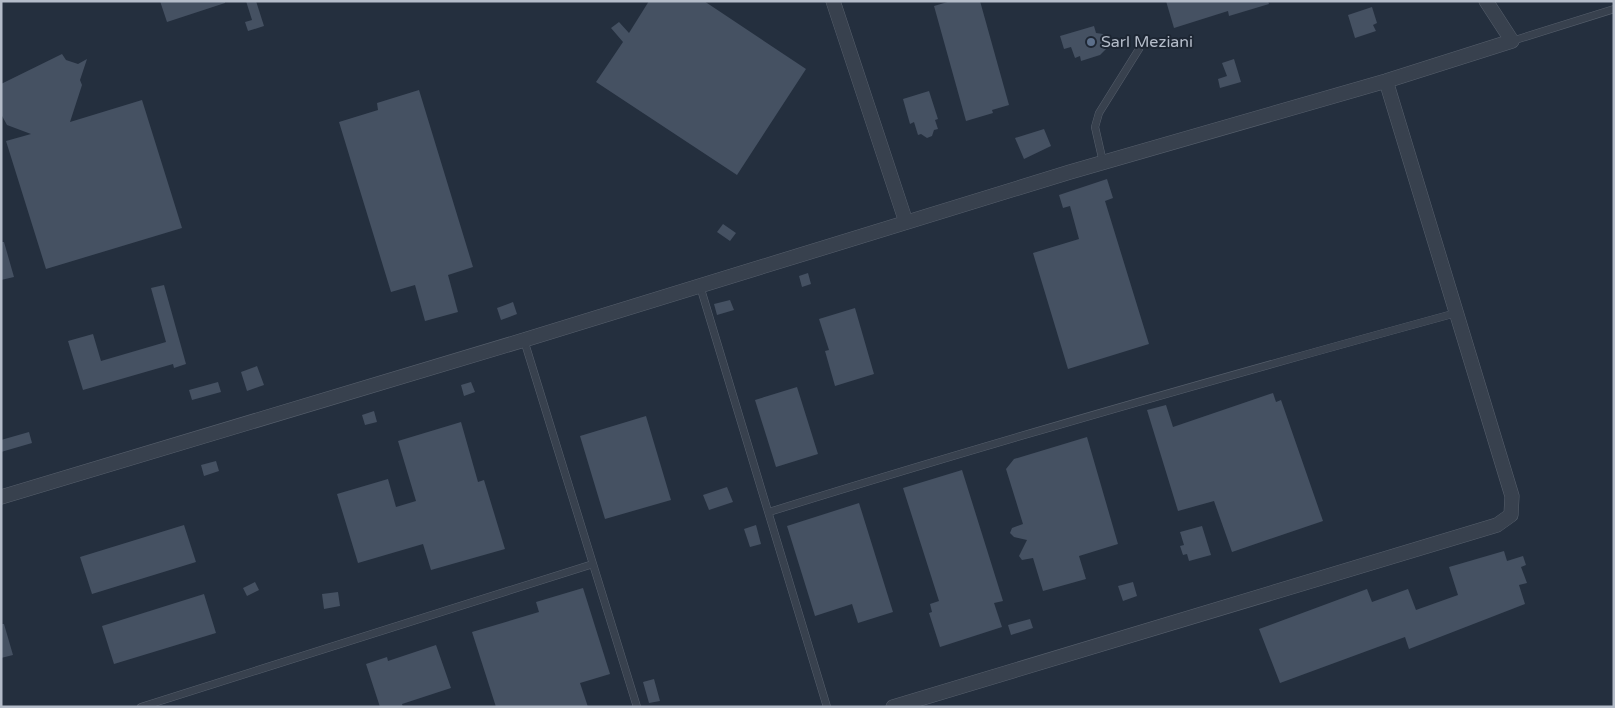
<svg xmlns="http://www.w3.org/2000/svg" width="1615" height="708" viewBox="0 0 1615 708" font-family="'Varela Round',sans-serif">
	<rect width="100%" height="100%" fill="#242f3e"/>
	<path fill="#455162" d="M 160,1 L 225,1 L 225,3 L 167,22 Z
		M 246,1 L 256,1 L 264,26 L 248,31 L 245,22 L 252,20 Z
		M 649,1 L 704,1 L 806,69 L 737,175 L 596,82 L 623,42 L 611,28 L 619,22 L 629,33 Z
		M 951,1 L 980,1 L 1009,105 L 992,110 L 993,113 L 966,121 L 934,6 Z
		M 1166,1 L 1268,1 L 1269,4 L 1229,16 L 1228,11 L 1174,28 Z
		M 1372,7 L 1377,23 L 1373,25 L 1376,31 L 1355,38 L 1348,15 Z
		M 1094,26 L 1096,33 L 1103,34 L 1108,41 L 1107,48 L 1100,55 L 1081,61 L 1080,56 L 1075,58 L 1071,47 L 1064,49 L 1060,36 Z
		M 62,54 L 66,60 L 78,64 L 87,59 L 80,80 L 82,85 L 70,122 L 142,100 L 182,228 L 46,269 L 6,141 L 31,134 L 7,125 L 1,114 L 1,84 Z
		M 1234,59 L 1241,82 L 1220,88 L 1218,79 L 1227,76 L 1222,63 Z
		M 419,90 L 473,267 L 448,275 L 458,312 L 425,321 L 415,285 L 391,292 L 339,122 L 378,110 L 377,103 Z
		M 929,91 L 938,119 L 935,120 L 938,129 L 934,130 L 932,136 L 927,138 L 921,134 L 918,135 L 914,122 L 910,124 L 903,99 Z
		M 1044,129 L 1051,146 L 1024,159 L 1015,138 Z
		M 1107,179 L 1113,198 L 1105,201 L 1149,344 L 1068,369 L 1033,253 L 1079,239 L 1070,206 L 1063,208 L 1059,195 Z
		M 723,224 L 736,233 L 730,241 L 717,232 Z
		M 1,242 L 4,242 L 14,277 L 1,280 Z
		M 808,273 L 811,284 L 802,287 L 799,276 Z
		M 164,285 L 186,364 L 174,368 L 173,364 L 83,390 L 68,341 L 93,334 L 101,361 L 166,342 L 151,288 Z
		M 730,300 L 734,310 L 717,315 L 714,304 Z
		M 513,302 L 517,314 L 501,320 L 497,308 Z
		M 855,308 L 874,374 L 835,386 L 825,351 L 829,350 L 819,319 Z
		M 257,366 L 264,385 L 247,391 L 241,372 Z
		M 218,382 L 221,392 L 192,400 L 189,390 Z
		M 471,382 L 475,392 L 464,396 L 461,385 Z
		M 797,387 L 818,454 L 776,467 L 755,400 Z
		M 1273,393 L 1276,402 L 1281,400 L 1323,521 L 1232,552 L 1214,501 L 1178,511 L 1147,410 L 1166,405 L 1173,427 Z
		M 374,411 L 377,422 L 365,425 L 362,415 Z
		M 646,416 L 671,500 L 605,519 L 580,436 Z
		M 461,422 L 478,482 L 484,480 L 505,549 L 431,570 L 423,544 L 358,563 L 337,494 L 388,479 L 396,507 L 416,501 L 398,441 Z
		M 29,432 L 32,443 L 1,452 L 1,440 Z
		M 1087,437 L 1118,544 L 1079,556 L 1086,579 L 1043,591 L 1033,558 L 1022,560 L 1019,556 L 1027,540 L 1014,537 L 1010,533 L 1012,528 L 1023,524 L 1006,469 L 1014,459 Z
		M 216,461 L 219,471 L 204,476 L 201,465 Z
		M 962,470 L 1003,601 L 994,603 L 1002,627 L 940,647 L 929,613 L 932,612 L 930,604 L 939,601 L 903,488 Z
		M 727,487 L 733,502 L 709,510 L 703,495 Z
		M 859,503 L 893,612 L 858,623 L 852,604 L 815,616 L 787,526 Z
		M 184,525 L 196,562 L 92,594 L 80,557 Z
		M 756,525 L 761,544 L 750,547 L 744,529 Z
		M 1202,526 L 1211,555 L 1189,561 L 1187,554 L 1183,555 L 1180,546 L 1184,545 L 1180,532 Z
		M 1504,551 L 1507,561 L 1523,556 L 1526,565 L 1521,567 L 1527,583 L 1519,585 L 1525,604 L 1409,649 L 1405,637 L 1280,683 L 1259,629 L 1367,589 L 1372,602 L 1408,589 L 1416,610 L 1458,595 L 1449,567 Z
		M 255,582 L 259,590 L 247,596 L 243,588 Z
		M 1133,582 L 1137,596 L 1123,601 L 1118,586 Z
		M 583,588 L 610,674 L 580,683 L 588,707 L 496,707 L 472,632 L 539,612 L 536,602 Z
		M 338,592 L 340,606 L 324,609 L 322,594 Z
		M 204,594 L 216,633 L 114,664 L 102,626 Z
		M 1030,619 L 1033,628 L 1011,635 L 1008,625 Z
		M 1,624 L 4,624 L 13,655 L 1,658 Z
		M 436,645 L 451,688 L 402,704 L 403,707 L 380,707 L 366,664 L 387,657 L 388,661 Z
		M 654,679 L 660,701 L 649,703 L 643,682 Z"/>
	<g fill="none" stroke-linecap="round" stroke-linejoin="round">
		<defs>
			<path id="service" d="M 1512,41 L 1614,9
				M 1103,162 L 1095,127 L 1099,113 L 1139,49
				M 700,286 L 827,707
				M 524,340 L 637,707
				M 769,512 C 997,441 1226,376 1456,313
				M 141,707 L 593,564"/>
			<path id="minor" d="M 833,1 L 906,222
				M 1,497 L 524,340 L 1070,172 L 1386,81 L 1512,41 L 1486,1
				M 893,707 L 1497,525 L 1511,515 L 1512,496 L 1386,81"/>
		</defs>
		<use href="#service" stroke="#565f6c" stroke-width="8"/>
		<use href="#minor" stroke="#565f6c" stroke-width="15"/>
		<use href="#service" stroke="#38414e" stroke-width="7"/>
		<use href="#minor" stroke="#38414e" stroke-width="14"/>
	</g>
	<circle fill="#5c6f8a" stroke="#1d2633" stroke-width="2" cx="1091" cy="42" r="5"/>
	<g text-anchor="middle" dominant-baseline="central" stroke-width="4" stroke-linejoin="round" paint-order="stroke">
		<g font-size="16" fill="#b4bcc9" stroke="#1d2633" text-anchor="start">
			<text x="1101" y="42">Sarl Meziani</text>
		</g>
	</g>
	<rect width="1615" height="708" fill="none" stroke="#b4bcc9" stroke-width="5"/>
</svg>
